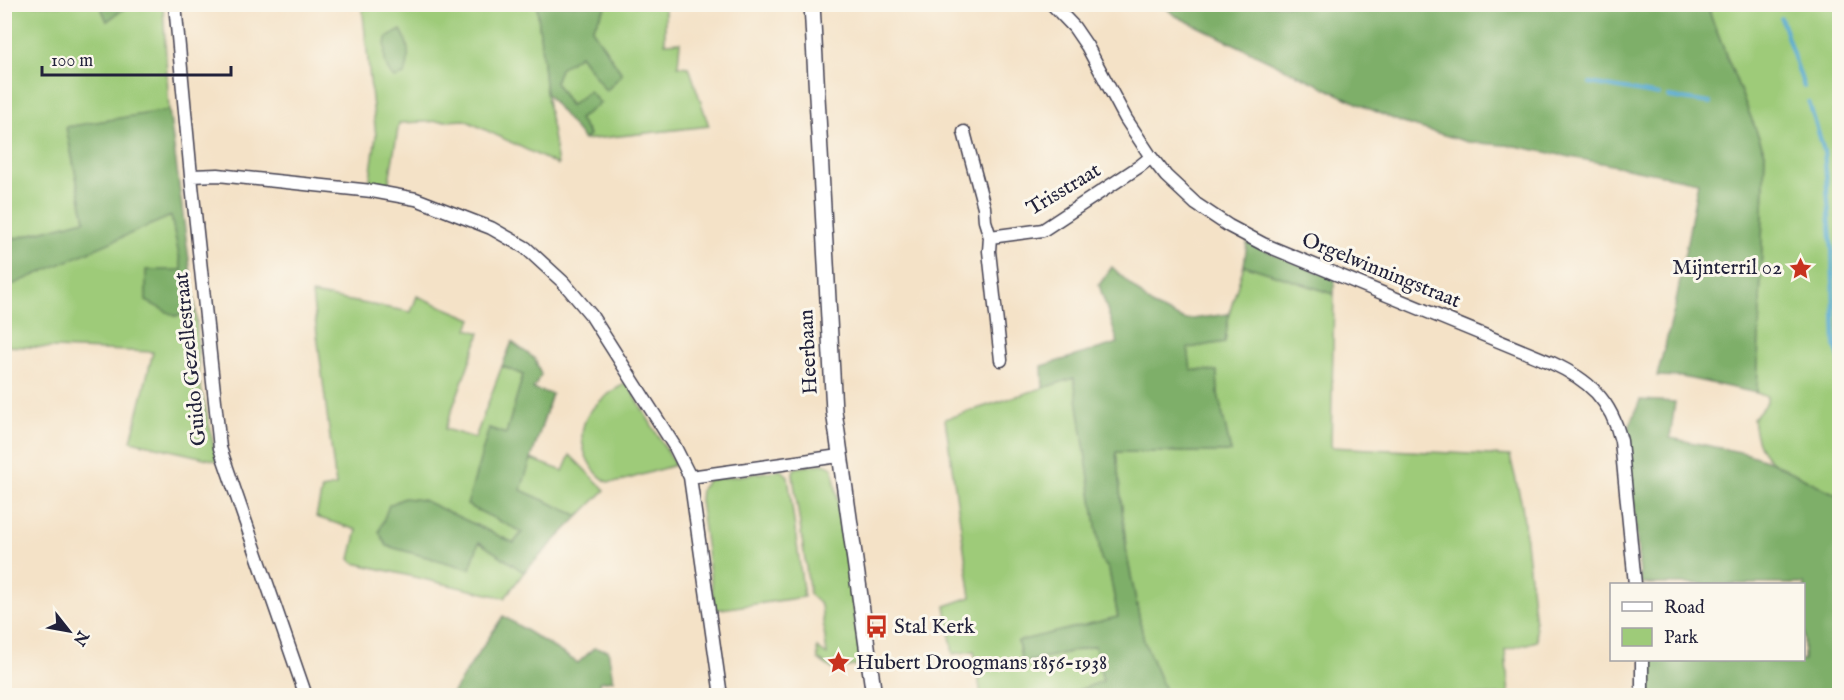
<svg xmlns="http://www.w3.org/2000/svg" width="1844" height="700" viewBox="0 0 1844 700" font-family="'IM FELL English',serif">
	<rect width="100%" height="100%" fill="#fbf7ec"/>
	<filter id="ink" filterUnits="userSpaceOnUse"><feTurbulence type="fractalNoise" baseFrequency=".0167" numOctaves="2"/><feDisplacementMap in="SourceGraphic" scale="12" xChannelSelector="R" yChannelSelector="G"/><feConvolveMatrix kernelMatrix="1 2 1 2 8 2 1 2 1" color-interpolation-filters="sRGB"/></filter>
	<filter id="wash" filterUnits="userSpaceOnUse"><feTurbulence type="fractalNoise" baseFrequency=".008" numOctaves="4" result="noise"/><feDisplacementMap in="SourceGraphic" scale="24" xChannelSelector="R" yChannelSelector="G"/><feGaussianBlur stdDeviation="1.35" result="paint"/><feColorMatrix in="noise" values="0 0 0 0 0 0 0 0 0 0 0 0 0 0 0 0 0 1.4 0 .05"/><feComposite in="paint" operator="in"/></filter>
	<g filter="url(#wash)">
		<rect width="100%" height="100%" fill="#f4e2c7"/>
		<path fill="#9ecb79" stroke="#60765a" stroke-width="1.5" d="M 5,5 L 100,5 L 107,21 L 124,8 L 123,5 L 163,5 L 169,110 L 66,127 L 85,220 L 5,241 Z
			M 362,5 L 537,5 L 546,93 L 558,165 L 465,120 L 399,123 L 388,187 L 369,185 L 376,136 Z
			M 607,5 L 665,5 L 665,43 L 680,42 L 678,66 L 689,67 L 709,126 L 584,140 L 589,134 L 579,119 L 600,103 L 571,106 L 555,82 L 560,69 L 580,55 L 606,91 L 622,74 L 592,29 Z
			M 1708,5 L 1839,5 L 1839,496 L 1772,462 C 1757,448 1756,439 1753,419 L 1767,402 L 1767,397 L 1757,393 L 1765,153 L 1711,17 Z
			M 171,216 L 182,270 L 175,316 L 196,312 L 199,379 L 217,461 L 131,441 L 153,352 L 5,346 L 5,285 L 12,284 Z
			M 1244,265 L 1334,294 L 1331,447 L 1510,456 L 1522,505 L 1537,641 L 1505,650 L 1509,695 L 1167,695 L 1144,641 L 1127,556 L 1116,452 L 1231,452 L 1218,394 L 1217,371 L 1190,370 L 1188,348 L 1225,342 L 1229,314 Z
			M 312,294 L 411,312 L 417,296 L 472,319 L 468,329 L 480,333 L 445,429 L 475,438 L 502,366 L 523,375 L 506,434 L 489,428 L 522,532 L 514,543 L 422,500 L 469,569 L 479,542 L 524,572 L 505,598 L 354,563 L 350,559 L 357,530 L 316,517 L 322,489 L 336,486 Z
			M 1074,378 L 1101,558 L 1109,570 L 1118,617 L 1018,642 L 1022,663 L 1095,646 L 1103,681 L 1066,695 L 981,695 L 974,651 L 953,654 L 945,606 L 971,597 L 945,419 Z
			M 627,383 L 675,465 L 618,482 L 608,482 C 586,470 573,435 590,412 C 597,402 615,388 627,383 Z
			M 570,455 L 605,490 L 579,516 L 520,490 L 531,459 L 563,471 Z
			M 821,464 L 827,465 L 833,469 L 862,665 L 832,669 L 818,659 L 817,648 L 827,655 L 821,605 L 810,595 L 793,476 L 793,472 L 795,468 Z
			M 781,470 L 788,476 L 804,597 L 715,610 L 700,500 L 701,489 L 708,480 Z"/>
		<path fill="#7eaf69" stroke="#506852" stroke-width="1.5" d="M 100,5 L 123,5 L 125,8 L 107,21 Z
			M 537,5 L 607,5 L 592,29 L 622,74 L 606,91 L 580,55 L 560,69 L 555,82 L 570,106 L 589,91 L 600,103 L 579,119 L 589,135 L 584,140 L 546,93 Z
			M 1163,5 L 1708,5 L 1711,17 L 1765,153 L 1757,393 L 1682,377 L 1657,376 L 1675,307 L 1698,182 L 1515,146 L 1468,142 L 1403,123 L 1365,107 L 1174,15 Z
			M 401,30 C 409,43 411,61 404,75 L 394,78 C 382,66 384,53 386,38 Z
			M 169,110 L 196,312 L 175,316 L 146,301 L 146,270 L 182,270 L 171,216 L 12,285 L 5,285 L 5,241 L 85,220 L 66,127 Z
			M 1247,243 L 1335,279 L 1334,294 L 1244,265 Z
			M 1112,267 L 1153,306 L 1185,320 L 1229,314 L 1225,342 L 1188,348 L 1191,370 L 1217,371 L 1218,394 L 1231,452 L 1116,452 L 1127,556 L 1144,641 L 1167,695 L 1066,695 L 1103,681 L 1095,646 L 1022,663 L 1018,641 L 1118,617 L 1109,570 L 1101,559 L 1074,378 L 1043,388 L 1042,366 L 1118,343 L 1099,285 Z
			M 512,342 L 535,359 L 541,375 L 533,389 L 552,394 L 521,490 L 579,516 L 524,572 L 479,542 L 470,569 L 387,546 L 379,532 L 389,505 L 404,498 L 423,500 L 514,543 L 522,532 L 467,505 L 489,428 L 506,434 L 523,375 L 502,366 Z
			M 1640,400 L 1675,402 L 1670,438 L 1745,453 L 1772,462 L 1839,496 L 1839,695 L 1649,695 L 1650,686 L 1648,660 L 1804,660 L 1804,584 L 1641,584 L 1627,433 Z
			M 503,616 L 578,663 L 594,648 L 608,650 L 613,680 L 599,682 L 601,695 L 451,695 Z"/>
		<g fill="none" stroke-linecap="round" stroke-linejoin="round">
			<path stroke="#56aad2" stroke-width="4" d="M 1781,18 L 1804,87
				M 1590,83 L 1659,95
				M 1669,97 L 1710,103
				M 1809,102 L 1824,151 L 1832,250 L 1835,345 L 1840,361"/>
		</g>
	</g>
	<g filter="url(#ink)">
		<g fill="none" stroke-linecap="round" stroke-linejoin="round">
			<defs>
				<path id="minor" d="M 175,4 L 191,176 L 220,448 L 306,696
					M 1052,4 L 1074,27 L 1087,46 L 1126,119 L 1151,157 L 1166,176 L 1196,204 L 1229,226 L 1263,244 L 1552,363 C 1589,380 1611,400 1621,441 L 1635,584
					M 964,132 L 984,207 L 985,221 L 990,237 L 989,251 L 1001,360
					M 191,176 L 218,175 L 372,191 L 416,199 L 491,228 L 526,248 L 563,282 L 591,315 L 675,447 L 690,477 L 721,696
					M 990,237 L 1043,230 L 1140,166 L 1151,157
					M 690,477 L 839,456
					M 1642,660 L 1642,696"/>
				<path id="tertiary" d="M 812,4 L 834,411 L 874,696"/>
			</defs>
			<use href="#minor" stroke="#423f50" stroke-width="15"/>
			<use href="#tertiary" stroke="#423f50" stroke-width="18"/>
			<use href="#minor" stroke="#fff" stroke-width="12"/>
			<use href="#tertiary" stroke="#fff" stroke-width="15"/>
		</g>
	</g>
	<defs>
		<symbol id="sight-bare" viewBox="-9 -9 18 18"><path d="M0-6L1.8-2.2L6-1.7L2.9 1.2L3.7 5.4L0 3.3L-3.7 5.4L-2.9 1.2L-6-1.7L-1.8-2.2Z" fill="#c8321e" stroke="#fbf7ec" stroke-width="2.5" paint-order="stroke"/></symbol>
		<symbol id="bus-bare" viewBox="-9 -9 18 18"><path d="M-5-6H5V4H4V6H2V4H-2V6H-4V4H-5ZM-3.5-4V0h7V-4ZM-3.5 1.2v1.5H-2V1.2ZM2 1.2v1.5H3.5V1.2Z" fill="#c8321e" stroke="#fbf7ec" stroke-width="2.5" paint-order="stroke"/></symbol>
	</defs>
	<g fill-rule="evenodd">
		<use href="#sight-bare" x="1784" y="252" width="33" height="33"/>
		<use href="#bus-bare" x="860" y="610" width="33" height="33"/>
		<use href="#sight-bare" x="822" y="646" width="33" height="33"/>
	</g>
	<g text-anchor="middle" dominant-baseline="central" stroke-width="6" stroke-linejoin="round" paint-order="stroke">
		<g font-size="21" fill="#22223b" stroke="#fbf7ec">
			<text transform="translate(1064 190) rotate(-31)">Trisstraat</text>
			<text transform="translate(1381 271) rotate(22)">Orgelwinningstraat</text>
			<text transform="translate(809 352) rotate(-93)">Heerbaan</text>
			<text transform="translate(191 359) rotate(-96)">Guido Gezellestraat</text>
		</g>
		<g font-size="21" fill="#22223b" stroke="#fbf7ec" text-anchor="start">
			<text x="1782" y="268" text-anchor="end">Mijnterril 02</text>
			<text x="894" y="627">Stal Kerk</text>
			<text x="856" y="663">Hubert Droogmans 1856-1938</text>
		</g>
	</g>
	<rect width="1844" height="700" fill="none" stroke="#fbf7ec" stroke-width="24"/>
	<rect x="1610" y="583" width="195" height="78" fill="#fbf7ec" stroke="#a4a2a5" stroke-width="1.5"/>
	<rect x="1622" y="602" width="30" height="9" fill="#ffffff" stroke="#a4a2a5" stroke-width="1.5"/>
	<text x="1664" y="613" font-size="18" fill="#22223b">Road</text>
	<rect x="1622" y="628" width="30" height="18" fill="#9ecb79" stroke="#a4a2a5" stroke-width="1.5"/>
	<text x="1664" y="643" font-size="18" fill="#22223b">Park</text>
	<g transform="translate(69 631) rotate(121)" stroke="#fbf7ec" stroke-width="4.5" paint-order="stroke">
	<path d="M0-4.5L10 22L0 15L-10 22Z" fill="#22223b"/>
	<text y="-9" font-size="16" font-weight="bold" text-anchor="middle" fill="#22223b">N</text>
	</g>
	<path d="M42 66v9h189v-9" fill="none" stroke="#22223b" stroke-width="3"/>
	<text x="51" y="66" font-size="18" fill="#22223b" stroke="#fbf7ec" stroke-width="4.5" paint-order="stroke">100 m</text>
</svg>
